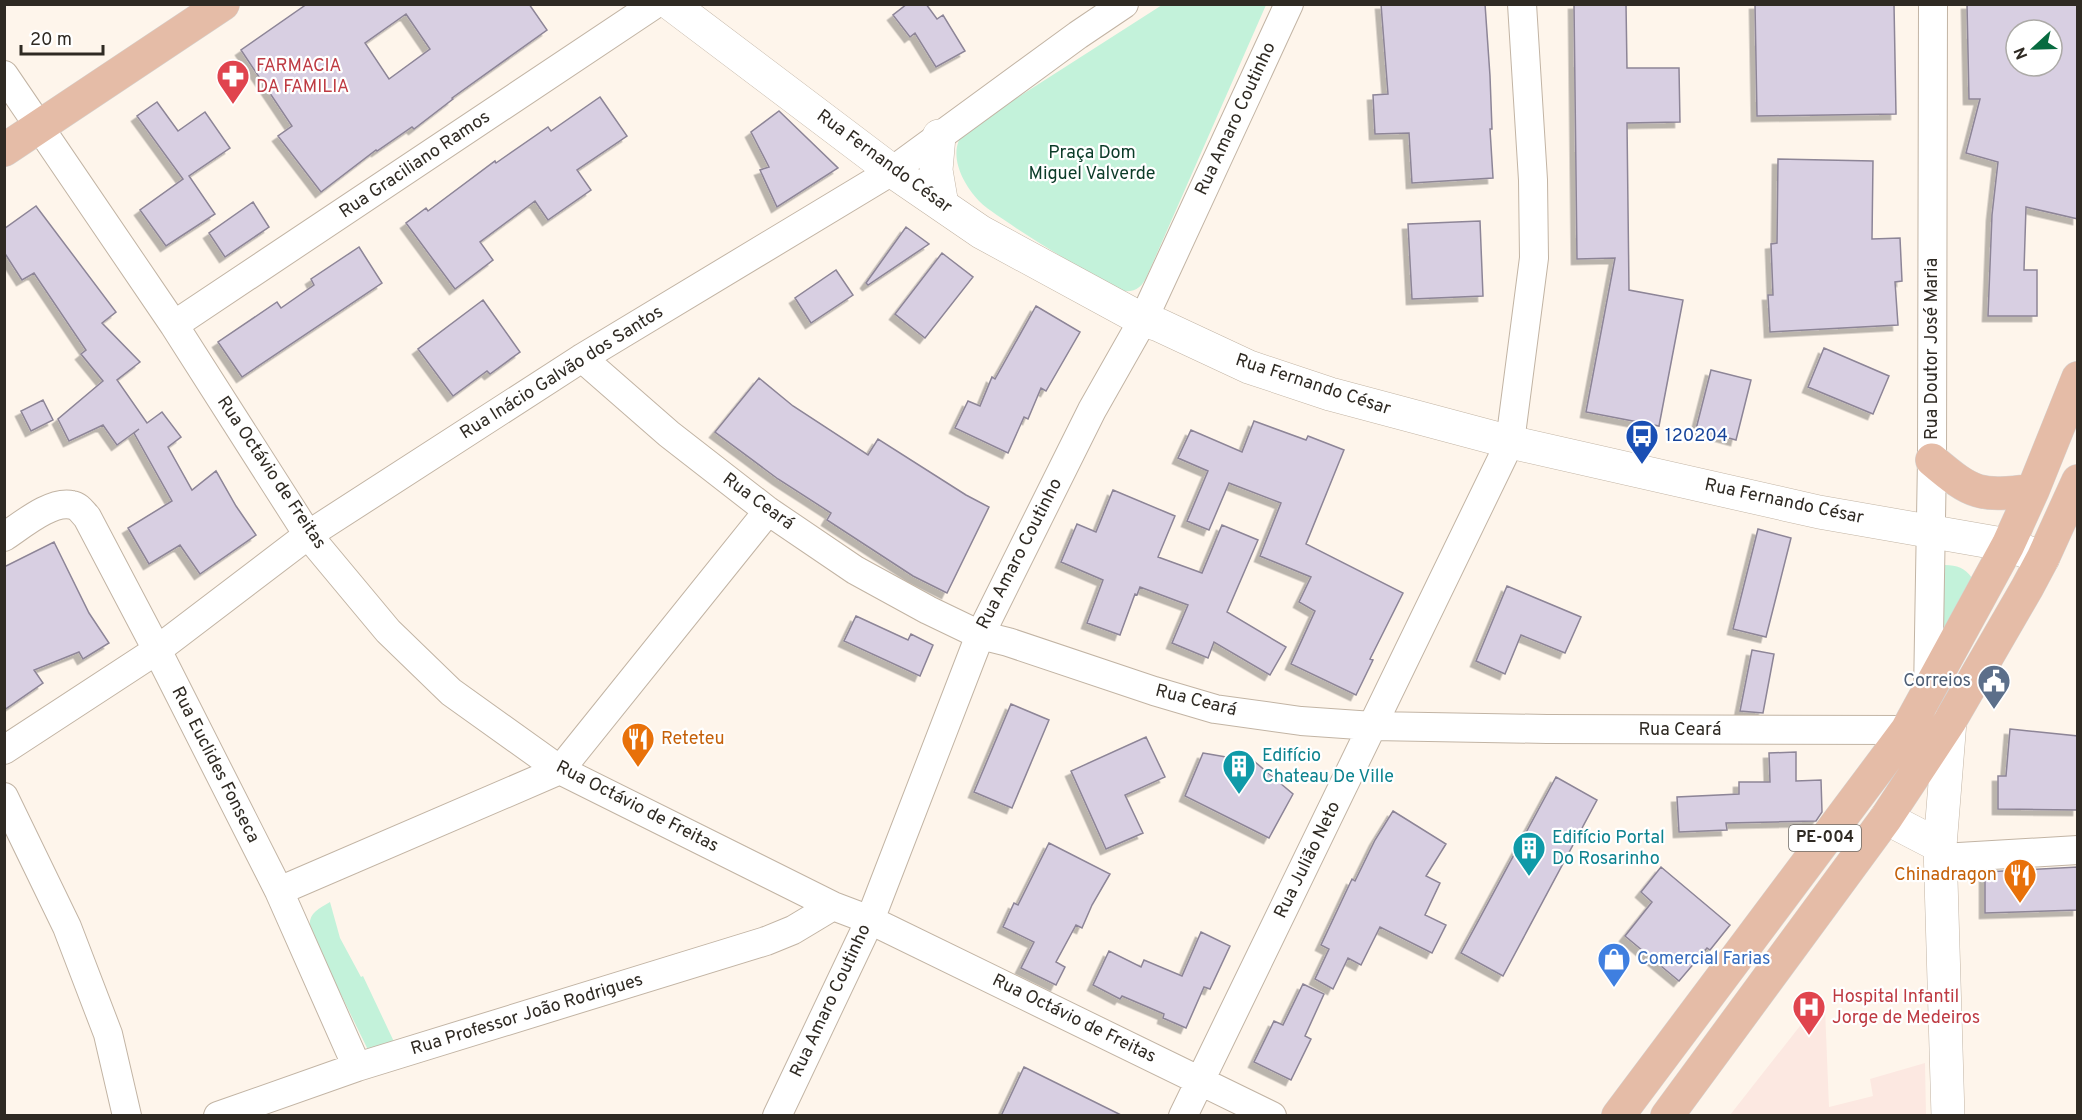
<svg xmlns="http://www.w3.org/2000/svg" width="2082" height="1120" viewBox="0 0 2082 1120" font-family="Overpass,sans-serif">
	<defs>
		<filter id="shadow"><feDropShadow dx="-5.5" dy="5.5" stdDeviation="0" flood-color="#0004"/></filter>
	</defs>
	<rect width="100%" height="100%" fill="#fef5eb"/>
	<path fill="#fce8e1" d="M 1818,1003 L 1825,1008 L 1829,1107 L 1873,1096 L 1870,1079 L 1925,1063 L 1926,1115 L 1730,1115 Z"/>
	<path fill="#c3f2da" d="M 1162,5 L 1266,5 L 1147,276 C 1142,287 1136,292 1124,291 C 1086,272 1051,251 1016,228 C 1004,219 989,211 979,201 C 962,183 946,152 965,131 Z
		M 1945,565 C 1957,565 1965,568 1972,578 L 1941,646 L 1939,567 Z
		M 330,902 L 340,938 L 361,977 L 363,976 L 396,1046 L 369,1052 L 311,933 C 306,915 316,910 330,902 Z"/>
	<path fill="#d8cfe2" stroke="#8d8597" stroke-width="1.5" fill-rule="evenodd" filter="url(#shadow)" d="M 307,4 L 529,4 L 547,30 L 452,98 L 453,99 L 414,129 L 412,127 L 377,151 L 376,150 L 321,192 L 278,136 L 292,126 L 241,50 ZM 406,14 L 430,49 L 389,79 L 365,43 Z
		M 907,4 L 926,4 L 937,19 L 943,15 L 965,51 L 936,67 L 915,33 L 910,37 L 893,15 Z
		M 1381,4 L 1485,4 L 1490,76 L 1492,129 L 1490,129 L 1493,178 L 1412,183 L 1409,133 L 1375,134 L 1373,95 L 1388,94 Z
		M 1574,4 L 1626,4 L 1627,68 L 1679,68 L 1680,122 L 1627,123 L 1629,290 L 1683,300 L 1659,426 L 1586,412 L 1615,258 L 1577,259 Z
		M 1755,4 L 1894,4 L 1896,114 L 1757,116 Z
		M 1967,4 L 2078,4 L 2078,219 L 2026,207 L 2024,270 L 2037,270 L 2037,316 L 1988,316 L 1992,215 L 1998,162 L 1966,153 L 1980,99 L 1969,99 ZM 2016,30 L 2052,30 L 2052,66 L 2016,66 Z
		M 600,97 L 627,136 L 577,170 L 591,190 L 548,220 L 535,201 L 480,242 L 493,260 L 455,289 L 406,223 L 426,208 L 428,211 L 495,161 L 496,163 L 548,127 L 551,131 Z
		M 157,102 L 178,131 L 205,112 L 230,148 L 189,176 L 215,214 L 166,246 L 140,210 L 183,179 L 137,116 Z
		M 779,111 L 838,168 L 777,207 L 760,170 L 769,167 L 751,132 Z
		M 1778,159 L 1873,161 L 1872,239 L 1900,238 L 1902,281 L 1895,282 L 1898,325 L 1770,332 L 1768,295 L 1773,295 L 1771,244 L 1777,243 Z
		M 253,202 L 269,227 L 225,257 L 209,233 Z
		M 36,206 L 116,312 L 102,323 L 140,362 L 117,380 L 147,423 L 162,412 L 181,437 L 168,447 L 192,490 L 216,471 L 236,506 L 256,535 L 200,574 L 180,545 L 149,564 L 128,528 L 172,501 L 134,433 L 139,429 L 117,445 L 103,425 L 69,441 L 58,419 L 103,381 L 81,354 L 86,350 L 34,273 L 22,280 L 4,252 L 4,229 Z
		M 1480,221 L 1483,296 L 1412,299 L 1408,224 Z
		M 906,227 L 929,244 L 868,285 L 866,283 Z
		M 359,247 L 382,283 L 242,377 L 218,342 L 277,302 L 281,308 L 314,285 L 311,279 Z
		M 942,253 L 973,277 L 925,338 L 895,314 Z
		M 836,270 L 853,295 L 811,323 L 795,298 Z
		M 483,300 L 520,352 L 490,374 L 487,371 L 453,396 L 418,349 Z
		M 1036,306 L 1080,332 L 1046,391 L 1041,388 L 1028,419 L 1024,417 L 1008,453 L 955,428 L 968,401 L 980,406 L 992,377 L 995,379 Z
		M 1824,348 L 1889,376 L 1873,414 L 1808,387 Z
		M 1711,370 L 1751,380 L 1736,440 L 1696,429 Z
		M 759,378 L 793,406 L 868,455 L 878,439 L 966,495 L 989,507 L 947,593 L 913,576 L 827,520 L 831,513 L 778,479 L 715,432 Z
		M 43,400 L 53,420 L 31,431 L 21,411 Z
		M 1254,421 L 1306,440 L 1308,436 L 1344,450 L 1306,544 L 1403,593 L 1370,659 L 1373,660 L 1356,695 L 1291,664 L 1315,611 L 1299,602 L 1311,577 L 1260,556 L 1281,503 L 1229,483 L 1209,530 L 1187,521 L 1208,471 L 1178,458 L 1191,430 L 1242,452 Z
		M 1113,490 L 1175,516 L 1158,557 L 1202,573 L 1222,525 L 1258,540 L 1227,612 L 1286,647 L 1270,675 L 1214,642 L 1208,658 L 1172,643 L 1188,605 L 1140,587 L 1137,595 L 1135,594 L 1120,635 L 1087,623 L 1103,580 L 1061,562 L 1077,524 L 1096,532 Z
		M 1758,529 L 1791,538 L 1766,637 L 1733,629 Z
		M 54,542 L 89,613 L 109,643 L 83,659 L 79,652 L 34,670 L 43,683 L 4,710 L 4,567 Z
		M 1507,586 L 1581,617 L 1565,653 L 1521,635 L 1505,674 L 1476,661 Z
		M 856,616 L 908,640 L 911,634 L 933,645 L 920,676 L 844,641 Z
		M 1752,650 L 1774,654 L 1763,713 L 1740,711 Z
		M 1011,704 L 1049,720 L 1012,808 L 974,792 Z
		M 2010,729 L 2078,736 L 2078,810 L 1998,809 L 1998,776 L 2006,776 Z
		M 1146,737 L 1165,777 L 1125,795 L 1143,833 L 1106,849 L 1071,771 Z
		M 1796,752 L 1796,781 L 1821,780 L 1822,812 L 1816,821 L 1726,823 L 1727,830 L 1679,832 L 1677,797 L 1739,794 L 1739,782 L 1770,782 L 1769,753 Z
		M 1203,753 L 1255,762 L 1293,794 L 1269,838 L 1185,796 Z
		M 1556,777 L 1597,800 L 1503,976 L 1461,953 Z
		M 1393,811 L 1446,844 L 1426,876 L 1440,883 L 1425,915 L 1446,925 L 1432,953 L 1380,927 L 1361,965 L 1348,958 L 1333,989 L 1315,979 L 1329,949 L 1321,945 L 1352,879 L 1355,881 L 1375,840 Z
		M 1049,843 L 1110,874 L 1092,905 L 1082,928 L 1076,925 L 1056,962 L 1065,967 L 1056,985 L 1021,968 L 1034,942 L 1003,927 L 1014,903 L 1018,905 Z
		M 1661,867 L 1730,925 L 1710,950 L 1707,948 L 1679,981 L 1625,936 L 1652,902 L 1641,892 Z
		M 2078,867 L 2078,910 L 1985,913 L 1985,872 Z
		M 1201,932 L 1230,946 L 1210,989 L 1204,987 L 1186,1028 L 1163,1018 L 1164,1014 L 1122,996 L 1120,999 L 1093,985 L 1109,951 L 1141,967 L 1144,960 L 1182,976 Z
		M 1303,984 L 1324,994 L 1305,1036 L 1311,1039 L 1291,1080 L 1254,1062 L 1274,1021 L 1283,1025 Z
		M 1024,1067 L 1123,1116 L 1001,1116 Z"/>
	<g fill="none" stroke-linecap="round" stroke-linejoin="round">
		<defs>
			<path id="minor" d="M 4,75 L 174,325 L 308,535 L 388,631 L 451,692 L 560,770 L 833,906 L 870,920 L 1272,1116
				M 174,325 L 655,4
				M 582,358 L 669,434 L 768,511 L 855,570 L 928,610 L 980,635 L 1008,642 L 1154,691 L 1215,709 L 1301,721 L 1373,726 L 1547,729 L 1907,730
				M 4,537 C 21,526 51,500 72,505 C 79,506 82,512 87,517 L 157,650 L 279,891 L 357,1067
				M 1928,693 L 1932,460 L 1933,4
				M 4,750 L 157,650 L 308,535 L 582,358 L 892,171 L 1078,35 L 1124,4
				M 4,797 L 67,927 L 108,1034 L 127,1116
				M 1942,858 L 2078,850
				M 279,891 L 560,770 L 768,511
				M 218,1116 L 357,1067 L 766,941 L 793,930 L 833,906
				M 777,1116 L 870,920 L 980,635 L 1092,410 L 1143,320 L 1289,4
				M 1183,1116 L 1510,442 L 1534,258 L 1533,180 L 1522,4"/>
			<path id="tertiary" d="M 671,4 L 892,171 L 981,232 L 1143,320 L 1159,325 L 1249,367 L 1330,394 L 1510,442 L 1819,512 L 2008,545 L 2043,558
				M 939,136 L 936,170 L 942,205
				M 1886,818 L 1940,846
				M 1948,1116 L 1940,846 L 1950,721"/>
			<path id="primary" d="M 4,150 L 223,4
				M 1932,460 C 1973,495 1980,497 2033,490
				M 1618,1116 L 1907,730 L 2008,545 L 2033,490 L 2078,378
				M 1667,1116 L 1886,818 L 1950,721 L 2027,588 L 2043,558 L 2078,481"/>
		</defs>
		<use href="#minor" stroke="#c2b4a4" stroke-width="30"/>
		<use href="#tertiary" stroke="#c2b4a4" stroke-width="34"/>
		<use href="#primary" stroke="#d5d4d3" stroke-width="34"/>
		<use href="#minor" stroke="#fff" stroke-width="28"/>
		<use href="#tertiary" stroke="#fff" stroke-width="33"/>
		<use href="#primary" stroke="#e5bca7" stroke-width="33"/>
	</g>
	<defs>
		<symbol id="pharmacy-pin" viewBox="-11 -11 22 30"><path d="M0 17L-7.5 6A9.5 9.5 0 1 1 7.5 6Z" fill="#e0444e" stroke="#fff"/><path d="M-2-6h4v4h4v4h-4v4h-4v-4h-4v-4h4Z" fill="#fff"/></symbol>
		<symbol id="bus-pin" viewBox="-11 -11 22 30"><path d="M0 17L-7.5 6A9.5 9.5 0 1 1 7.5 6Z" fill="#1a4fb4" stroke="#fff"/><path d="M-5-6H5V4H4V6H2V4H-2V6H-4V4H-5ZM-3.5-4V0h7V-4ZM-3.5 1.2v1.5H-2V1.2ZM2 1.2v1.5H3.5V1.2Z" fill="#fff"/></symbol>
		<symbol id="civic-pin" viewBox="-11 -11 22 30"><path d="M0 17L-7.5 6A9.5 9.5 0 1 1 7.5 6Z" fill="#5c6f8a" stroke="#fff"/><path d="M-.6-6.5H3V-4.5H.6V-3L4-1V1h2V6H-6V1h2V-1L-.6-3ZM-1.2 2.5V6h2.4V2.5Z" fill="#fff"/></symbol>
		<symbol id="restaurant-pin" viewBox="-11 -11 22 30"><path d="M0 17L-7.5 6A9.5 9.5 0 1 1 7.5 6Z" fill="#e8710a" stroke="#fff"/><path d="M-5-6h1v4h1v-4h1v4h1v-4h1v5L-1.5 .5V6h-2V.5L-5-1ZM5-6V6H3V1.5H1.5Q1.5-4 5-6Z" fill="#fff"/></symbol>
		<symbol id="building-pin" viewBox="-11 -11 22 30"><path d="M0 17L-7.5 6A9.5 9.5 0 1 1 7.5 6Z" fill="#0f9aa8" stroke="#fff"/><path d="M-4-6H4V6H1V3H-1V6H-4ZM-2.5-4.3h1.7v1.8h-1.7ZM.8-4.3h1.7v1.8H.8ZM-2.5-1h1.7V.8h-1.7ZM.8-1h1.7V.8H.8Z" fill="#fff"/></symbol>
		<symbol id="shop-pin" viewBox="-11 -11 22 30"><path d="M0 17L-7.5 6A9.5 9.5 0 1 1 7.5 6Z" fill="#3f7fe0" stroke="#fff"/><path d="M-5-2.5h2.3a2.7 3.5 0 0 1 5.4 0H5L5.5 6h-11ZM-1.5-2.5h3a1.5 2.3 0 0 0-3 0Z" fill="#fff"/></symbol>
		<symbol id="hospital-pin" viewBox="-11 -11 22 30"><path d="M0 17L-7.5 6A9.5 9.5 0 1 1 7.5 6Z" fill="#e0444e" stroke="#fff"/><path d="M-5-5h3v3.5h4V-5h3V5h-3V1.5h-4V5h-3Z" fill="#fff"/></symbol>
	</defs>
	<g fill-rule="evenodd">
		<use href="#pharmacy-pin" x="214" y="57" width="38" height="52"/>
		<use href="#bus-pin" x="1623" y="417" width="38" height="52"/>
		<use href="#civic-pin" x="1975" y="662" width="38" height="52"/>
		<use href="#restaurant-pin" x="619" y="720" width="38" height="52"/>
		<use href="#building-pin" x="1220" y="747" width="38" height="52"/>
		<use href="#building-pin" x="1510" y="829" width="38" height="52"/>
		<use href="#restaurant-pin" x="2001" y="856" width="38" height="52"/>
		<use href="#shop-pin" x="1595" y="940" width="38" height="52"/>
		<use href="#hospital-pin" x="1790" y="988" width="38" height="52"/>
	</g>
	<g text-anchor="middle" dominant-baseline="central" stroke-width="4.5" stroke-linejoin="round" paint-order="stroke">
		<rect fill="#fff" stroke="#6d6a65" stroke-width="1.5" x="1789" y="825" width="72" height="26" rx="4.5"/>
		<g font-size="16" font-weight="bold" fill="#2f2a23">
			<text x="1825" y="838">PE-004</text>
		</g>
		<g font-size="18" fill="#be3a42" stroke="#fff" text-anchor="start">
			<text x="256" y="66">FARMACIA<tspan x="256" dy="21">DA FAMILIA</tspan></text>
			<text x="1832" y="997">Hospital Infantil<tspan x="1832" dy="21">Jorge de Medeiros</tspan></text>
		</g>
		<g font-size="18" fill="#2f2a23" stroke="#fff">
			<text transform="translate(1236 119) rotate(-65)">Rua Amaro Coutinho</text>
			<text transform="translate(884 162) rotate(36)">Rua Fernando César</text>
			<text transform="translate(415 165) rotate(-34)">Rua Graciliano Ramos</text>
			<text transform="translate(1932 349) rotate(-90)">Rua Doutor José Maria</text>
			<text transform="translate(562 373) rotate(-32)">Rua Inácio Galvão dos Santos</text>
			<text transform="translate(1313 385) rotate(18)">Rua Fernando César</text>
			<text transform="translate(271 473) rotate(56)">Rua Octávio de Freitas</text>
			<text transform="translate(758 502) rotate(36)">Rua Ceará</text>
			<text transform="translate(1784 502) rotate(12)">Rua Fernando César</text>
			<text transform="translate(1020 554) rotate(-63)">Rua Amaro Coutinho</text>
			<text transform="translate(1196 701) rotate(14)">Rua Ceará</text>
			<text x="1680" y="730">Rua Ceará</text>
			<text transform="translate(215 765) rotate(63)">Rua Euclides Fonseca</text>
			<text transform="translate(637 807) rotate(27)">Rua Octávio de Freitas</text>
			<text transform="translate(1308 860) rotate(-64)">Rua Julião Neto</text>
			<text transform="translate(831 1001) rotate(-65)">Rua Amaro Coutinho</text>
			<text transform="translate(527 1015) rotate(-17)">Rua Professor João Rodrigues</text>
			<text transform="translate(1074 1019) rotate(26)">Rua Octávio de Freitas</text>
		</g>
		<g font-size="18" fill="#0b3b28" stroke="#fff">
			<text x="1092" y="153">Praça Dom<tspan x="1092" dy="21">Miguel Valverde</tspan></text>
		</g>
		<g font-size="18" fill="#164399" stroke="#fff" text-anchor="start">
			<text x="1665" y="436">120204</text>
		</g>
		<g font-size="18" fill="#4e5e75" stroke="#fff" text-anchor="end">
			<text x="1971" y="681">Correios</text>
		</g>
		<g font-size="18" fill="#c56008" stroke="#fff" text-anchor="start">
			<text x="661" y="739">Reteteu</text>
			<text x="1997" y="875" text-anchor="end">Chinadragon</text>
		</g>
		<g font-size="18" fill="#0d838f" stroke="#fff" text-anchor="start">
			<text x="1262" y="756">Edifício<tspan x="1262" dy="21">Chateau De Ville</tspan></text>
			<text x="1552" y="838">Edifício Portal<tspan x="1552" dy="21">Do Rosarinho</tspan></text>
		</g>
		<g font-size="18" fill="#366cbe" stroke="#fff" text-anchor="start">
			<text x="1637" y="959">Comercial Farias</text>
		</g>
	</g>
	<rect width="2082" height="1120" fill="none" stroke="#2f2a23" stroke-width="12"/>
	<g transform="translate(2034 48) rotate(248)"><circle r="28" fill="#ffffff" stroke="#acaaa7" stroke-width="1.5"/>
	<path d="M0-4.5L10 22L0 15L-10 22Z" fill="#076b40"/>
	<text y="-9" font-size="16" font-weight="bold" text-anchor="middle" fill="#2f2a23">N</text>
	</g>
	<path d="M21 45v9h82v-9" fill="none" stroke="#2f2a23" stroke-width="3"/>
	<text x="30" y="45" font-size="18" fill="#2f2a23" stroke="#ffffff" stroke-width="4.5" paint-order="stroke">20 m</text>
</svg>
